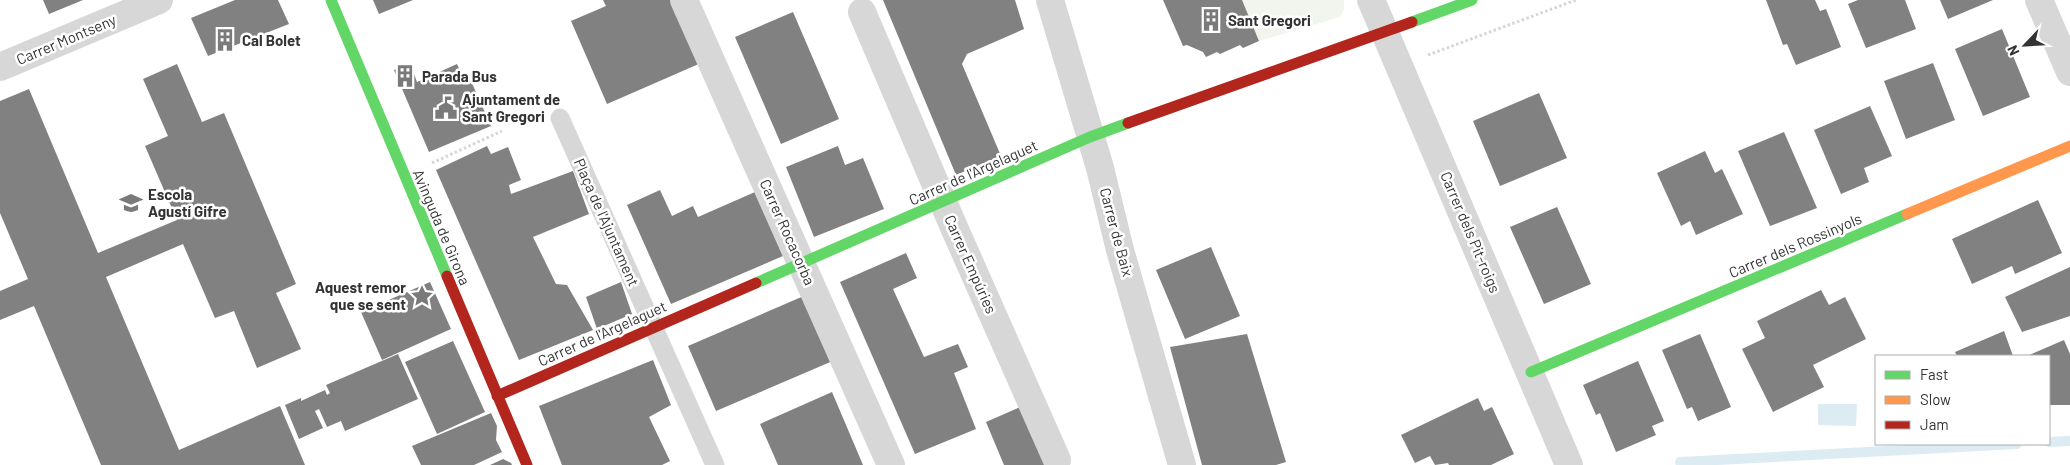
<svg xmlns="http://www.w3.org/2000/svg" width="2070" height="465" viewBox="0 0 2070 465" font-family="Barlow,sans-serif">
	<rect width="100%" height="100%" fill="#fff"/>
	<path fill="#f1f5ed" d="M 1242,0 L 1344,0 L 1344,10 L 1340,17 L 1259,41 Z"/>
	<path fill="#ddebf3" d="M 1818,404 L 1857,404 L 1856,426 L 1818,425 Z"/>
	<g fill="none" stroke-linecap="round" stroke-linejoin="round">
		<path stroke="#ddebf3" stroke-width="10" d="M 2049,442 L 2070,441
			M 1680,462 L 2017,444"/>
	</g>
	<path fill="#818181" d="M 43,0 L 83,0 L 49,14 Z
		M 235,0 L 278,0 L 289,24 L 208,56 L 191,18 Z
		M 373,0 L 413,0 L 379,14 Z
		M 603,0 L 673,0 L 701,63 L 607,104 L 571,21 L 606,6 Z
		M 883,0 L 1015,0 L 1024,29 L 967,54 L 962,64 L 1001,156 L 956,175 Z
		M 1163,0 L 1242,0 L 1259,41 L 1243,48 L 1240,45 L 1220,54 L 1217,52 L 1206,57 L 1203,52 L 1187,45 L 1183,46 Z
		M 1766,0 L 1815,0 L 1820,11 L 1826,9 L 1841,47 L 1796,65 L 1787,44 L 1783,45 Z
		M 1905,0 L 1916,29 L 1866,48 L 1848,4 L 1858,0 Z
		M 1940,0 L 1993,0 L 1948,19 Z
		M 793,12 L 839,119 L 781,144 L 735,37 Z
		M 2002,29 L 2030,97 L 1983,116 L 1955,49 Z
		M 410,63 L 417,82 L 457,64 L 466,84 L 471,81 L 491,126 L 429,152 L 394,70 Z
		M 1933,63 L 1955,120 L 1906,139 L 1884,81 Z
		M 177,64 L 202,122 L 224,113 L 296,284 L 276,293 L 301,349 L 257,368 L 234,311 L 215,318 L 183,244 L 106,277 L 179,450 L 280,406 L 305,465 L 101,465 L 34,306 L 0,320 L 0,291 L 28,279 L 0,213 L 0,101 L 29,89 L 98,253 L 177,220 L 145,146 L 168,136 L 143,79 Z
		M 1539,93 L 1567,158 L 1500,186 L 1473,121 Z
		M 1870,106 L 1892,156 L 1864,168 L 1869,182 L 1841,194 L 1814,130 Z
		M 1784,132 L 1817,208 L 1770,226 L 1738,151 Z
		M 487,146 L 491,154 L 508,147 L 521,180 L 509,185 L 511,194 L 573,171 L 589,214 L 533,237 L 556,284 L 567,285 L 593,330 L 519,360 L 436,170 Z
		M 838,146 L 845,165 L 863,158 L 884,209 L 814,237 L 786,167 Z
		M 1705,151 L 1715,173 L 1722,169 L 1743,214 L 1696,235 L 1690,221 L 1681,226 L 1657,173 Z
		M 660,190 L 672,216 L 693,206 L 698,217 L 755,192 L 783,256 L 671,304 L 627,205 Z
		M 2038,200 L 2062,253 L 2015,274 L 2012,266 L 1972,284 L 1952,239 Z
		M 1557,207 L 1591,284 L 1544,304 L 1510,227 Z
		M 1211,247 L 1240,316 L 1185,339 L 1156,270 Z
		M 906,253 L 917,278 L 893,289 L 924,357 L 958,344 L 968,367 L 954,373 L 976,429 L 915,454 L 840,282 Z
		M 2070,267 L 2070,316 L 2022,332 L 2005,297 Z
		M 430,282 L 451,329 L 382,360 L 361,312 Z
		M 621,282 L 632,314 L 597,329 L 586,297 Z
		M 1821,290 L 1829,305 L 1845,297 L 1866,339 L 1813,365 L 1824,387 L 1773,412 L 1742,349 L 1765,338 L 1757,321 Z
		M 806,295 L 835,360 L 716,411 L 688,346 Z
		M 2004,331 L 2013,356 L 1957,356 L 1955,352 Z
		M 1247,334 L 1286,462 L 1276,465 L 1202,465 L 1170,347 Z
		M 1700,334 L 1731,407 L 1698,421 L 1692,407 L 1687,409 L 1662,350 Z
		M 2064,340 L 2070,354 L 2070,405 L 2049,405 L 2049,356 L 2027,356 Z
		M 453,341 L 485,412 L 437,434 L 405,362 Z
		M 398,354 L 418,399 L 345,431 L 341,421 L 327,427 L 319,409 L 315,411 L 323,428 L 299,439 L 285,405 L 301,398 L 301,401 L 325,390 L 327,395 L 330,393 L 326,385 Z
		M 653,360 L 671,405 L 649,417 L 670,461 L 662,465 L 562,465 L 539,406 Z
		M 1638,361 L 1664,421 L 1652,426 L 1656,435 L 1616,452 L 1600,413 L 1596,415 L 1583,385 Z
		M 832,392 L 863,465 L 778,465 L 760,424 Z
		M 1478,398 L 1484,411 L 1492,407 L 1514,454 L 1491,465 L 1449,465 L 1448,463 L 1435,465 L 1430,456 L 1415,463 L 1401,435 Z
		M 1027,404 L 1053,465 L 1004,465 L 986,422 Z
		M 491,413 L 497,426 L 496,440 L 502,452 L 474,465 L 421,465 L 412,446 Z
		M 503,459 L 511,463 L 512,465 L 490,465 Z"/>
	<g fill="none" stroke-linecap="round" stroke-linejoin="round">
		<path stroke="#d6d6d6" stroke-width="3" stroke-dasharray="2.5 2.5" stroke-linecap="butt" d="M 1428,55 L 1576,0
			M 432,163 L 502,131"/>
		<path stroke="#d7d7d7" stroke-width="19" d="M 560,118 L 715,465"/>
		<path stroke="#d7d7d7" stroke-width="28" d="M 684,0 L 891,465
			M 1050,0 L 1100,168 L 1120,250 L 1182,465
			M 1371,0 L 1569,465
			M 2039,0 L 2070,72
			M 862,12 L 953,225 L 1057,460
			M 0,67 L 159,0"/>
		<path stroke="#63d668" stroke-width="11" d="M 331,0 L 447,276
			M 1412,22 L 1472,0
			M 756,283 L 1090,137 L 1128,123
			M 1531,372 L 1907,214"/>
		<path stroke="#ff974d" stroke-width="11" d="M 1907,214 L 2070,146"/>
		<path stroke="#b3261e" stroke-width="11" d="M 1128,123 L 1412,22
			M 447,276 L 527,465
			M 497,396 L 756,283"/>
	</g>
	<defs>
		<symbol id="building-bare" viewBox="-9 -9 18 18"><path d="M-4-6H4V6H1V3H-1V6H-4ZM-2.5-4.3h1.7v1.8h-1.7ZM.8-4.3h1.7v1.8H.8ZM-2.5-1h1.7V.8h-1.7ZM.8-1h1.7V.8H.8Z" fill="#7a7a7a" stroke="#fff" stroke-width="2.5" paint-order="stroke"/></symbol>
		<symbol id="civic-bare" viewBox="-9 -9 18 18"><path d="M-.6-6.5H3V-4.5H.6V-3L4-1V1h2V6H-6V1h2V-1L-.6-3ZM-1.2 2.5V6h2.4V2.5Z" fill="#7a7a7a" stroke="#fff" stroke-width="2.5" paint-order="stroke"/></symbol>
		<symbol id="school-bare" viewBox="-9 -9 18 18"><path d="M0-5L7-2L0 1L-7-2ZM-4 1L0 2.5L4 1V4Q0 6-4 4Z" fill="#7a7a7a" stroke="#fff" stroke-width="2.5" paint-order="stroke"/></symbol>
		<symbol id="sight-bare" viewBox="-9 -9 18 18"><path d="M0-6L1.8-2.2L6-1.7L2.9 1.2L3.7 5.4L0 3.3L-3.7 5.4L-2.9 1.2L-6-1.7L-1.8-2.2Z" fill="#7a7a7a" stroke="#fff" stroke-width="2.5" paint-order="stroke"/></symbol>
	</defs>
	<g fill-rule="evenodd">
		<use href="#building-bare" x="1195" y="4" width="32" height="32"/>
		<use href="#building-bare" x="209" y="24" width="32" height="32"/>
		<use href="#building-bare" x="389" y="60" width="32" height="32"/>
		<use href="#civic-bare" x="430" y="92" width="32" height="32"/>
		<use href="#school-bare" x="115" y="187" width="32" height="32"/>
		<use href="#sight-bare" x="406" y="280" width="32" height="32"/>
	</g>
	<g text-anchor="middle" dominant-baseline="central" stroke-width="5" stroke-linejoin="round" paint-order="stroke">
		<g font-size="15" font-weight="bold" fill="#333" stroke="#fff" text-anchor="start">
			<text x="1228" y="20">Sant Gregori</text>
			<text x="242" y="40">Cal Bolet</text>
			<text x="422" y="76">Parada Bus</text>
			<text x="462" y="99">Ajuntament de<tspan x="462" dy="17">Sant Gregori</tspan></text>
			<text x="148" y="194">Escola<tspan x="148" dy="17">Agustí Gifre</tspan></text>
			<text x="406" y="287" text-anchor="end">Aquest remor<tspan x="406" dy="17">que se sent</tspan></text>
		</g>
		<g font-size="15" fill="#333" stroke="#fff">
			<text transform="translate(66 39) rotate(-23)">Carrer Montseny</text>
			<text transform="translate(973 172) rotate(-24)">Carrer de l'Argelaguet</text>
			<text transform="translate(607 222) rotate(66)">Plaça de l'Ajuntament</text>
			<text transform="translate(442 227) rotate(67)">Avinguda de Girona</text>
			<text transform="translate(788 232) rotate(66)">Carrer Rocacorba</text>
			<text transform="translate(1117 232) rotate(75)">Carrer de Baix</text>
			<text transform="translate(1471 232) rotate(67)">Carrer dels Pit-roigs</text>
			<text transform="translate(1795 245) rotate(-23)">Carrer dels Rossinyols</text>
			<text transform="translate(971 264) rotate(66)">Carrer Empúries</text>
			<text transform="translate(602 333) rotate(-24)">Carrer de l'Argelaguet</text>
		</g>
	</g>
	<rect x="1875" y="355" width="175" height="90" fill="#ffffff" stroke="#adadad"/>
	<rect x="1885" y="371" width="25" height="8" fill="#63d668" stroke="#adadad"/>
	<text x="1920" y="380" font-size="15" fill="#333333">Fast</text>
	<rect x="1885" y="396" width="25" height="8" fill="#ff974d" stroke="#adadad"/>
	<text x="1920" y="405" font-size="15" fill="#333333">Slow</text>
	<rect x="1885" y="421" width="25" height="8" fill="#b3261e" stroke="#adadad"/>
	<text x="1920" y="430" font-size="15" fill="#333333">Jam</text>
	<g transform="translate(2025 45) rotate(245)" stroke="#ffffff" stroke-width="4" paint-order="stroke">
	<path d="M0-4L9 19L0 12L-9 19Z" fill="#333333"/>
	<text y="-8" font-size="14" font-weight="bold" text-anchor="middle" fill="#333333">N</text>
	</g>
</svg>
